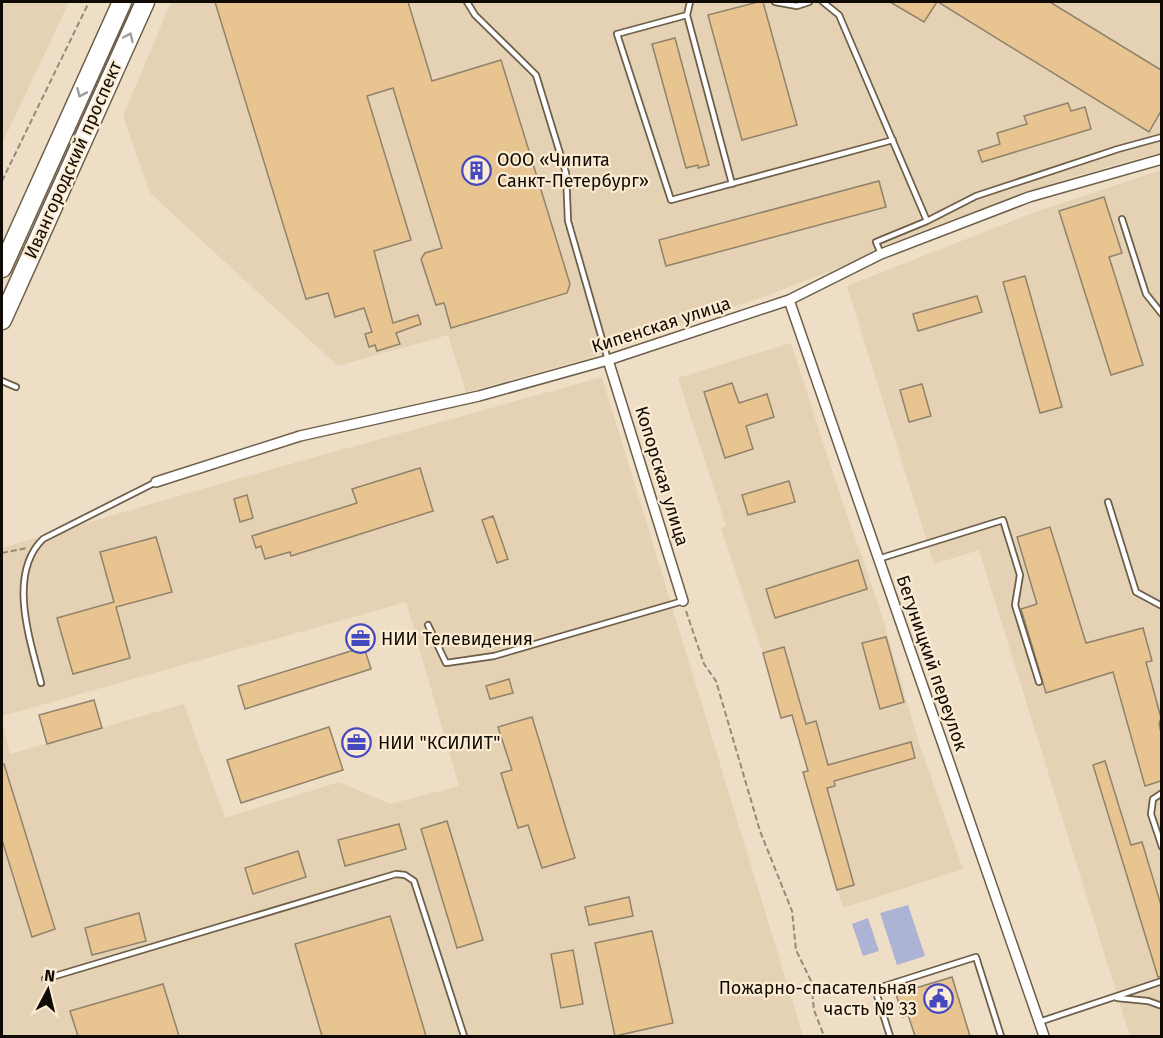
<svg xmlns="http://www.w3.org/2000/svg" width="1163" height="1038" viewBox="0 0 1163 1038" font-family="'Fira Sans',sans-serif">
	<rect width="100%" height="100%" fill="#eedec6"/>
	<path fill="#e5d1b3" d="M 2,2 L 69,2 L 2,144 Z
		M 171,2 L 1161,2 L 1161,152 L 1069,178 L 774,293 L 586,359 L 466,392 L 448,335 L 338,366 L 150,193 L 123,116 Z
		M 1161,170 L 1161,1036 L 1130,1036 L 979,550 L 934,564 L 847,286 L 1030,214 Z
		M 791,343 L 839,492 L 879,606 L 918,740 L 963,869 L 843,908 L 803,772 L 808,770 L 792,715 L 781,718 L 763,653 L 721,528 L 726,526 L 678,378 Z
		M 602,377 L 803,1036 L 2,1036 L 2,719 L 10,754 L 184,704 L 225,818 L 339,782 L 390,804 L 459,786 L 406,602 L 2,716 L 2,548 L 223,483 Z"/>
	<path fill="#acb3d4" d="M 908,905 L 925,956 L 897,965 L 880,913 Z
		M 868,918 L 879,951 L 863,956 L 852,924 Z"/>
	<path fill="#e8c590" stroke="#90826c" stroke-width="1.5" d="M 215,2 L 408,2 L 432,81 L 501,60 L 570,284 L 567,293 L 451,328 L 444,303 L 436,305 L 421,259 L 425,253 L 442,248 L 393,88 L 367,96 L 411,240 L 374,251 L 393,323 L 418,315 L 421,324 L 396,333 L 400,344 L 377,351 L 375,345 L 369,347 L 365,334 L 372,332 L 364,308 L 335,317 L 328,293 L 306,299 Z
		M 758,2 L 763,2 L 797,125 L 742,140 L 708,15 Z
		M 890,2 L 937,2 L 924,22 Z
		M 938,2 L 1050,2 L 1161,70 L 1161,111 L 1149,132 Z
		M 675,38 L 709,165 L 698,168 L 698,165 L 686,168 L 652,44 Z
		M 1068,103 L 1071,111 L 1085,107 L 1091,129 L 982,162 L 978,151 L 1000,144 L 997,133 L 1027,124 L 1024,116 Z
		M 879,181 L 886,207 L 666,266 L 659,240 Z
		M 1104,197 L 1122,253 L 1109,257 L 1143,365 L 1111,375 L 1059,211 Z
		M 1025,276 L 1062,407 L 1040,413 L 1003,282 Z
		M 977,296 L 982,312 L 918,331 L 913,314 Z
		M 732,383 L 739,403 L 767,394 L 774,417 L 746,426 L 753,449 L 725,458 L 704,392 Z
		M 922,384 L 931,416 L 909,422 L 900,390 Z
		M 420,468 L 433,511 L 291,556 L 290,552 L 265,559 L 261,546 L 256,548 L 252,536 L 357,503 L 352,489 Z
		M 789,481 L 795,502 L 748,515 L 742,495 Z
		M 247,495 L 253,518 L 240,522 L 234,499 Z
		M 493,516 L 508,559 L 497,563 L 482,520 Z
		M 1050,527 L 1086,643 L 1143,628 L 1152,661 L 1146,662 L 1161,718 L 1159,723 L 1161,733 L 1161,781 L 1145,786 L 1113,672 L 1046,693 L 1021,609 L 1037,604 L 1017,537 Z
		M 156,537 L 172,592 L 116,607 L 130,658 L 73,674 L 57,618 L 114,602 L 100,552 Z
		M 858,560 L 867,589 L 775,618 L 766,589 Z
		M 886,637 L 904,702 L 880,709 L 862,643 Z
		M 364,647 L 371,669 L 245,709 L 238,686 Z
		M 784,647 L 806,724 L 816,721 L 828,765 L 911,742 L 915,758 L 834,781 L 835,786 L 827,788 L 854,885 L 837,890 L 803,772 L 808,771 L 792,715 L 781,718 L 763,653 Z
		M 509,679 L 513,693 L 490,699 L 486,686 Z
		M 94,700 L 102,728 L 47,744 L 39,715 Z
		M 532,717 L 575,858 L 542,868 L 528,825 L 518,828 L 501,773 L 512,770 L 498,727 Z
		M 329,727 L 343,770 L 241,803 L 227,760 Z
		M 1105,761 L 1131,845 L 1142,842 L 1161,905 L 1161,977 L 1158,977 L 1093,765 Z
		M 2,764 L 4,764 L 55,929 L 32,937 L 2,840 Z
		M 447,821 L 483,940 L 457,948 L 421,829 Z
		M 399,824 L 406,849 L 345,866 L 338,840 Z
		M 298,851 L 306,877 L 253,894 L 245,868 Z
		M 629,897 L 633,916 L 589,925 L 585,907 Z
		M 139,913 L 146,941 L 92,955 L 85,928 Z
		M 390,916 L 426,1036 L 322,1036 L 295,944 Z
		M 652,931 L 673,1023 L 615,1036 L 595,943 Z
		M 573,950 L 583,1004 L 561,1008 L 551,954 Z
		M 952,977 L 970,1036 L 915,1036 L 908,1015 L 903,1017 L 896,994 Z
		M 163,984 L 179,1036 L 78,1036 L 70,1011 Z"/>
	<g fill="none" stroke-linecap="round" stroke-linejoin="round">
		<defs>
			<path id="lane" d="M 467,2 L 475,15 L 536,75 L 566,173 L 568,221 L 608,360
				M 690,2 L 687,15 L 617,34 L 671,200 L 893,140
				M 775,2 L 797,6 L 809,2
				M 823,2 L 839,15 L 927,221
				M 687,15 L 732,184
				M 1122,219 L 1146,294 L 1162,314
				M 881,254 L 876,242 L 927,221 L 976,196 L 1118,149 L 1162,137
				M 2,381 L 16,387
				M 1108,502 L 1136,592 L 1162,606
				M 878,559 L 1003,520 L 1020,575 L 1015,605 L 1039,682
				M 428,625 L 446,663 L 494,656 L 683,601
				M 41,683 C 30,640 7,574 43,539 L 156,482
				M 1162,793 L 1153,799 L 1151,814 L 1162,847
				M 45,979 L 396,874 L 405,875 L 414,881 L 464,1036
				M 1117,998 L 1148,1001 L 1162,1006
				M 1039,1022 L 1162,981
				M 890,1036 L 875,989 L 976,957 L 1001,1036"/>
			<path id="street" d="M 789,300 L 1044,1036
				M 608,360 L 683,601
				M 156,482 L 300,436 L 479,396 L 608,360 L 789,300 L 881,254 L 1029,197 L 1162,159"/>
			<path id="highway" d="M 2,268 L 122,2
				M 2,320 L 145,2"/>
		</defs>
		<use href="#lane" stroke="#6c5e49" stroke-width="8"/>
		<use href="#street" stroke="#6c5e49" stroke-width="12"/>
		<use href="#highway" stroke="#6c5e49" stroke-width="21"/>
		<path stroke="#958a78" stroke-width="2" stroke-dasharray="6 3" stroke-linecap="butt" d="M 2,181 L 89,2
			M 2,553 L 27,548
			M 686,611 L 704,664 L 716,681 L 760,831 L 792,911 L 796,950 L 811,981 L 814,1010 L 824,1036"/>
		<use href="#lane" stroke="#fff" stroke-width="4.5"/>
		<use href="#street" stroke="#fff" stroke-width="9"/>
		<use href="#highway" stroke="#fff" stroke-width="18"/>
	</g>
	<defs><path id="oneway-chevron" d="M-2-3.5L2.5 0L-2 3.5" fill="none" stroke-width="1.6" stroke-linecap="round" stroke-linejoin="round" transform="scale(1.5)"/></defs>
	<g stroke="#9f9d9b">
		<use href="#oneway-chevron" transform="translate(129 37) rotate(-65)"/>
		<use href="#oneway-chevron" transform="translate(81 93) rotate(114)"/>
	</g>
	<defs>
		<symbol id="building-ring" viewBox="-11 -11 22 22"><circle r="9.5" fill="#fbebd3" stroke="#4449be" stroke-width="1.5"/><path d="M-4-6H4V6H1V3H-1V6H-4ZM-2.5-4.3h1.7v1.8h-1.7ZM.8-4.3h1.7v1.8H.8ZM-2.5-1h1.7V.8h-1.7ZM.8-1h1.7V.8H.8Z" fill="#4449be"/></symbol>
		<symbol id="office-ring" viewBox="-11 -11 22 22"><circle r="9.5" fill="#fbebd3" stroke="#4449be" stroke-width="1.5"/><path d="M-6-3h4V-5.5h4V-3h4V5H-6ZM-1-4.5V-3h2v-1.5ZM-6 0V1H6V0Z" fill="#4449be"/></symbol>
		<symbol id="civic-ring" viewBox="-11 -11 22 22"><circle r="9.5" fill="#fbebd3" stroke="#4449be" stroke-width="1.5"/><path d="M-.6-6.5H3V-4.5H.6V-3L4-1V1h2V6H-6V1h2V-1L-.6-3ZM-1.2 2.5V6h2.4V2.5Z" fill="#4449be"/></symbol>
	</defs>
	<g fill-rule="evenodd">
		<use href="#building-ring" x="460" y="154" width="33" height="33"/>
		<use href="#office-ring" x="344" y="622" width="33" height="33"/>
		<use href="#office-ring" x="340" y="726" width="33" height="33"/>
		<use href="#civic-ring" x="922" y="982" width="33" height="33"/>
	</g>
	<g text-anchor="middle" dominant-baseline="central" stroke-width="4.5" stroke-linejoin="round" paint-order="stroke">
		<g font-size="18" fill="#100b04" stroke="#fbebd3">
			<text transform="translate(73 160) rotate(-66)">Ивангородский проспект</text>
			<text transform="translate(661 325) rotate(-18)">Кипенская улица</text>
			<text transform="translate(662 476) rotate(73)">Копорская улица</text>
			<text transform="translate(932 663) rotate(71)">Бегуницкий переулок</text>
		</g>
		<g font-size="18" fill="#100b04" stroke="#fbebd3" text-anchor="start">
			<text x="497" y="160">ООО «Чипита<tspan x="497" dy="21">Санкт-Петербург»</tspan></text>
			<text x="381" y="639">НИИ Телевидения</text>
			<text x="378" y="743">НИИ "КСИЛИТ"</text>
			<text x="917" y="988" text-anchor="end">Пожарно-спасательная<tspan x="917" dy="21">часть № 33</tspan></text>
		</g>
	</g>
	<rect width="1163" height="1038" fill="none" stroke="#100b04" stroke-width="6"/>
	<g transform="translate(48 990) rotate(7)" stroke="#fbebd3" stroke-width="4.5" paint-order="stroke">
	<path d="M0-4.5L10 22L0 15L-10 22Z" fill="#100b04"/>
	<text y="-9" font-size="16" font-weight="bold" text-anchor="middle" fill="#100b04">N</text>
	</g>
</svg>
